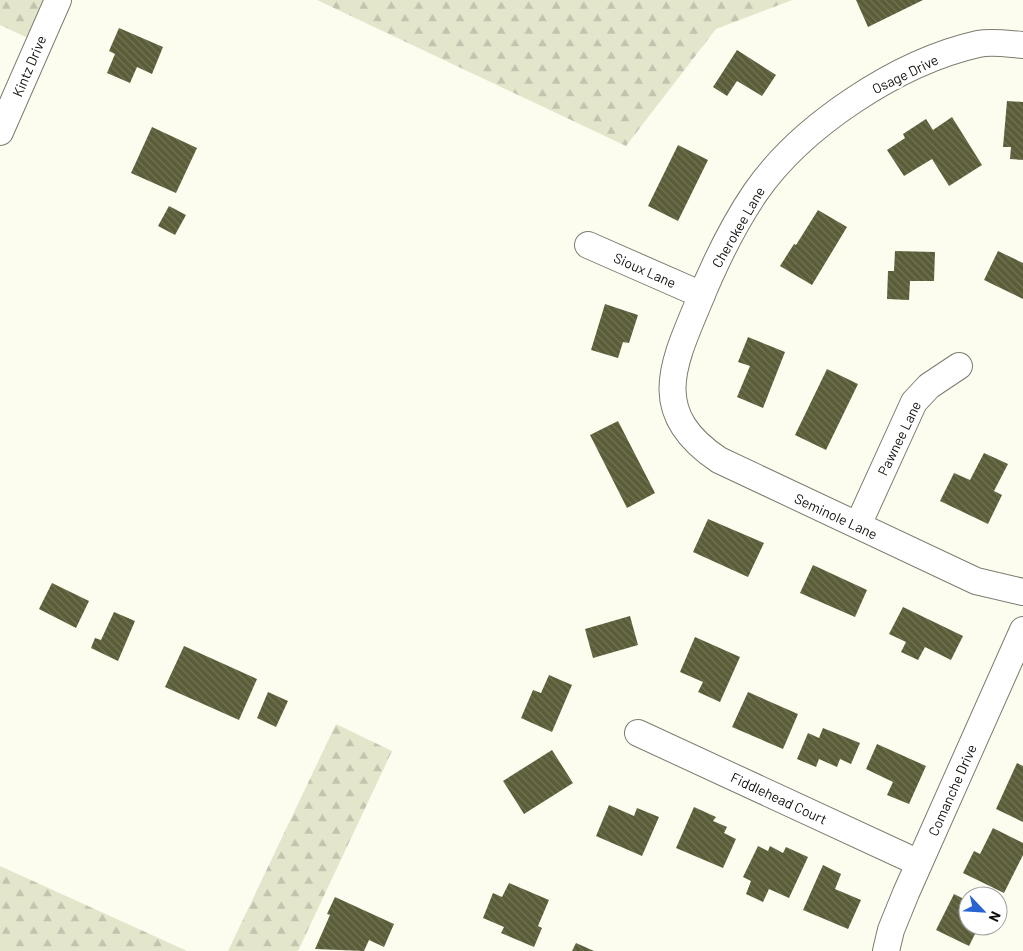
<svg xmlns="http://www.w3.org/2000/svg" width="1023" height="951" viewBox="0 0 1023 951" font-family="Barlow,sans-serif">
	<defs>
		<pattern id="forest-firs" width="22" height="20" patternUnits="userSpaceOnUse" patternTransform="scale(1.25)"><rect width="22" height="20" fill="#e4e6cc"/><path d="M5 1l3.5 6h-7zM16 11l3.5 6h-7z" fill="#c3c4ae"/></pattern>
		<pattern id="building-back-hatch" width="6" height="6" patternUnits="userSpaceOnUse" patternTransform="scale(1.25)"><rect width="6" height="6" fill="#5b5d38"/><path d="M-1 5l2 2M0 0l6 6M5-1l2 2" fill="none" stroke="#727458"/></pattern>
	</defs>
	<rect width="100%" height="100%" fill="#fcfdef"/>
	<path fill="url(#forest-firs)" d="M 0,0 L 46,0 L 28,38 L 0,25 Z
		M 317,0 L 792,0 L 716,29 L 626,146 Z
		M 336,724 L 392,751 L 298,951 L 228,951 Z
		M 0,866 L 187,951 L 0,951 Z"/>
	<path fill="url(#building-back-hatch)" d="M 856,0 L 923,0 L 868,27 Z
		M 119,28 L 163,47 L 152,74 L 137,67 L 130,83 L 107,73 L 115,54 L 109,51 Z
		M 737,50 L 776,75 L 762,96 L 737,81 L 727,96 L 713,87 Z
		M 1007,101 L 1023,102 L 1023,160 L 1010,159 L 1011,147 L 1003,147 Z
		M 952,117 L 982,165 L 949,186 L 932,159 L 904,176 L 887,150 L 905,138 L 903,134 L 926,119 L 933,130 Z
		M 152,127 L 197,148 L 176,193 L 131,173 Z
		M 678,145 L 708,160 L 678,221 L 648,206 Z
		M 169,206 L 186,215 L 175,235 L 158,226 Z
		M 818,210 L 847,227 L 812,285 L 780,266 L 794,244 L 796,245 Z
		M 895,251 L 935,252 L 934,281 L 910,281 L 909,300 L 887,299 L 888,271 L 894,271 Z
		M 998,251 L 1023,263 L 1023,299 L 984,280 Z
		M 605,304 L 638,315 L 629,343 L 623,342 L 618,358 L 591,350 Z
		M 748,337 L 785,352 L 763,408 L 737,397 L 750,366 L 738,362 Z
		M 827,369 L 858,384 L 826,450 L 795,435 Z
		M 618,421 L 655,493 L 627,508 L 590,435 Z
		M 984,453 L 1008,464 L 994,491 L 1002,495 L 988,524 L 940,501 L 954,473 L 970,480 Z
		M 708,519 L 764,543 L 748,577 L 693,552 Z
		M 813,565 L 867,590 L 855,617 L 800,593 Z
		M 52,583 L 89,601 L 76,628 L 39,609 Z
		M 903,607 L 963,636 L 951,660 L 925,647 L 918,660 L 901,652 L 906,642 L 889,634 Z
		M 114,612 L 135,621 L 118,661 L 91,648 L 95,638 L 101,640 Z
		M 630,616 L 638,645 L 593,658 L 585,629 Z
		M 695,637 L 740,657 L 720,702 L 698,692 L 703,682 L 680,672 Z
		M 184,646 L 257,679 L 239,720 L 165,687 Z
		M 549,675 L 572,685 L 552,732 L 521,718 L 533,690 L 541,693 Z
		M 268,692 L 288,701 L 276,727 L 257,718 Z
		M 748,692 L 798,714 L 783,749 L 732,727 Z
		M 823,728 L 860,743 L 851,764 L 840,759 L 837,767 L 819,759 L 816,767 L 797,759 L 808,733 L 819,738 Z
		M 877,744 L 926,766 L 909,804 L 887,795 L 893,782 L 866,769 Z
		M 552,750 L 573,783 L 524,814 L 503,781 Z
		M 1017,763 L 1023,766 L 1023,822 L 996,809 Z
		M 609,805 L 634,816 L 637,808 L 659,817 L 642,856 L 596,836 Z
		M 694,807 L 716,817 L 713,821 L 727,827 L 724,833 L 736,839 L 723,868 L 676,848 Z
		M 993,828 L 1023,843 L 1023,855 L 1004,893 L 963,873 L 974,851 L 980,854 Z
		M 758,846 L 768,851 L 770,846 L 783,853 L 786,847 L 808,857 L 789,898 L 769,889 L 763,902 L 746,894 L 751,881 L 743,877 Z
		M 823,865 L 841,874 L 835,889 L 861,900 L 848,929 L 803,910 Z
		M 509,883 L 549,900 L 538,926 L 542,928 L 534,947 L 501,933 L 504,927 L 483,918 L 493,893 L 502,897 Z
		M 954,894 L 968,901 L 968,926 L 979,926 L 969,946 L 936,930 Z
		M 335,897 L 394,924 L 384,947 L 369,940 L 364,951 L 315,949 L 330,915 L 327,914 Z
		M 576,943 L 594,951 L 572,951 Z"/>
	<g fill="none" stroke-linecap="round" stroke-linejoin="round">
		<defs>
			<path id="minor" d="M 1023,45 C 1009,44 992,41 978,44 C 898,62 801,126 755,193 C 732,227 713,267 698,304 C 671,368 650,414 719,460 L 976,581 L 1023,592
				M 0,132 L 58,0
				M 588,245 L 702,295
				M 858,525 L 914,402 L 929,386 L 959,366
				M 638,733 L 919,863
				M 886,951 L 891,930 L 906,893 L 1023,630"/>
		</defs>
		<use href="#minor" stroke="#7b7c6f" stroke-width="28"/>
		<use href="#minor" stroke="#fff" stroke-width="26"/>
	</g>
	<g text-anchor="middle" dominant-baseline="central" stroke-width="5" stroke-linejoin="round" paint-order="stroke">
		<g font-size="14" fill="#10100b" stroke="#fff">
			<text transform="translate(29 66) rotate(-67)">Kintz Drive</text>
			<text transform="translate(905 74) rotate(-26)">Osage Drive</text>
			<text transform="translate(738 227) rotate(-60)">Cherokee Lane</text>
			<text transform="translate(645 270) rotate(24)">Sioux Lane</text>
			<text transform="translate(899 438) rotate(-64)">Pawnee Lane</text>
			<text transform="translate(836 516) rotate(25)">Seminole Lane</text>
			<text transform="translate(952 790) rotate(-66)">Comanche Drive</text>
			<text transform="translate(779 798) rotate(25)">Fiddlehead Court</text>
		</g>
	</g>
	<g transform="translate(983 911) rotate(115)"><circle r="24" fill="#ffffff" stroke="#9f9f9d"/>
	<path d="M0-4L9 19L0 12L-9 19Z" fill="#2864d1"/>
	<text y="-8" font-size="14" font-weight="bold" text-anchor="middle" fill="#10100b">N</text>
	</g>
</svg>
